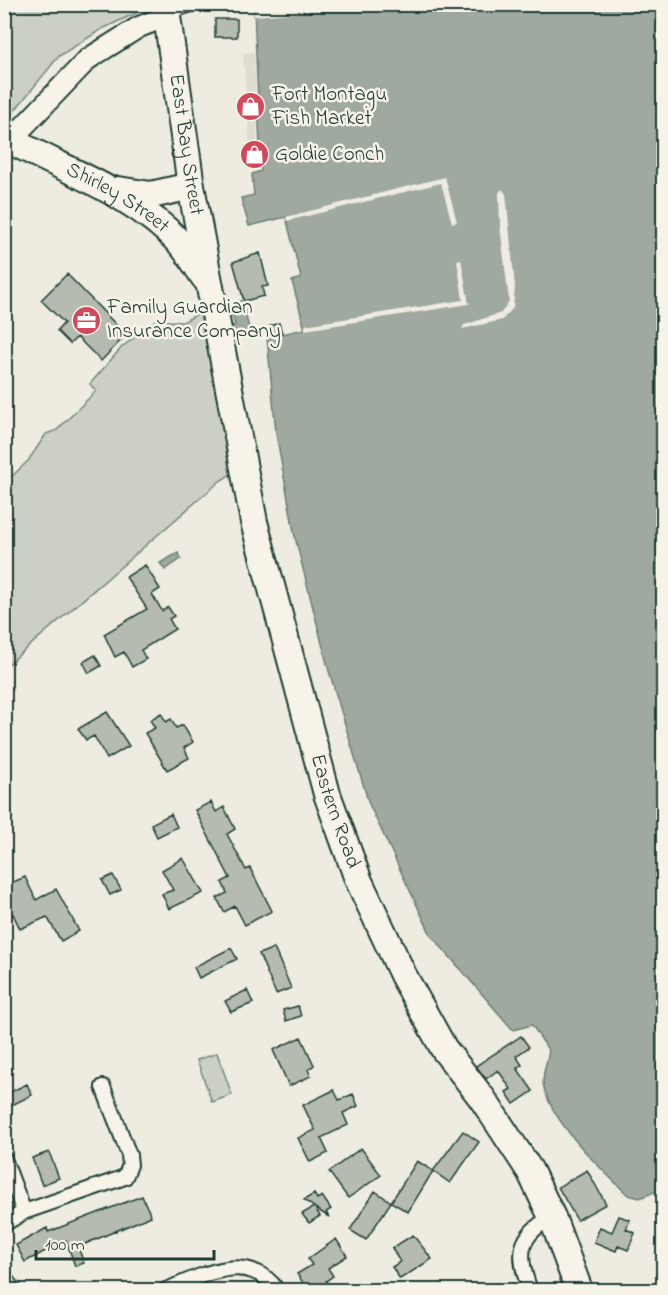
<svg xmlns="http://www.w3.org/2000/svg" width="668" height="1295" viewBox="0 0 668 1295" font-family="'Indie Flower',sans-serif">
	<rect width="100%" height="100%" fill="#eeece1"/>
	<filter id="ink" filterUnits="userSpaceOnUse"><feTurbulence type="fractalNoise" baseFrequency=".0167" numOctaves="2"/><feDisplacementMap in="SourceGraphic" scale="12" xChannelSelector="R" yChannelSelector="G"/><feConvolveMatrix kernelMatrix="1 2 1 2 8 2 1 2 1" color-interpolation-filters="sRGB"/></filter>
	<g filter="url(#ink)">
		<path fill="#ddddd2" d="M 254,52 L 258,161 L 251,161 L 243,53 Z"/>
		<path fill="#cccfc4" stroke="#76867c" stroke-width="1.5" d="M 5,4 L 153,4 L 153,5 L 102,29 L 59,56 L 7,120 Z
			M 206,309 L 236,471 L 220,481 L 5,667 L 4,467 L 10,478 L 28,461 L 46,434 L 57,430 L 96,391 L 90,384 L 122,347 L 156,320 L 183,322 Z
			M 217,1053 L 232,1095 L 212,1102 L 197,1060 Z"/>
		<path fill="#9fa99f" stroke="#6c7e74" stroke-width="1.5" d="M 251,5 L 663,5 L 664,1188 L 640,1198 L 628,1195 C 601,1169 554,1125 544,1088 C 541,1076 547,1062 549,1051 L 532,1025 L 513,1030 L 431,935 L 369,804 L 329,671 L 295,537 L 276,433 L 267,337 L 305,329 L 292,281 L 301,278 L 286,217 L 249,226 L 241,198 L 254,195 L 252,174 L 261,171 L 254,8 Z
			M 242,301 L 250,332 L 234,336 L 231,326 L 235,325 L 229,304 Z
			M 178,553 L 181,559 L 165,570 L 160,563 Z"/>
		<path fill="#eeece1" d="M 296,5 L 370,4 L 370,7 L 254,16 L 254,8 Z
			M 445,177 L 457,222 L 452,223 L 441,183 L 287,221 L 286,217 Z
			M 502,189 L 506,194 L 515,287 L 513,308 L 502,320 L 462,329 L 464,325 L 501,313 L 509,301 L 500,225 L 499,193 Z
			M 461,259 L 469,304 L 305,330 L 305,325 L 463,300 L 457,260 Z"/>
		<path fill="#b5bbb0" stroke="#1f3d34" stroke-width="1.5" d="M 215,19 L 237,19 L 237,37 L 215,37 Z
			M 260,253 L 268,286 L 262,287 L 264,296 L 244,301 L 233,262 Z
			M 67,274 L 126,335 L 101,361 L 77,337 L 70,344 L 57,331 L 64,323 L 41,300 Z
			M 279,323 L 282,333 L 272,335 L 270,326 Z
			M 145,565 L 160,589 L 152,594 L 162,611 L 168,607 L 174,616 L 169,619 L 175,629 L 141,650 L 146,659 L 132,667 L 124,652 L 115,657 L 104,634 L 147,609 L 126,577 Z
			M 95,655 L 101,666 L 89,673 L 83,662 Z
			M 107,712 L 129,746 L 107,759 L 94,736 L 86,740 L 78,729 Z
			M 161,713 L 166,722 L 171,719 L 176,728 L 183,725 L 193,742 L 184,748 L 189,758 L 167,770 L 145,733 L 155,728 L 150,720 Z
			M 211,802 L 216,812 L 224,807 L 235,829 L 227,834 L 246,870 L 250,868 L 272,911 L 245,925 L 235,906 L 224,912 L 217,898 L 227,893 L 222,882 L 230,878 L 195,810 Z
			M 171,814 L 177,827 L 157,837 L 151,824 Z
			M 183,858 L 203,893 L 169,909 L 162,894 L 173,890 L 162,870 Z
			M 113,875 L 121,890 L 110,895 L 102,880 Z
			M 25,877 L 36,900 L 56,889 L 79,931 L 61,941 L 47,917 L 20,929 L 13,914 L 4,918 L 4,886 Z
			M 231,948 L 237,959 L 199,978 L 194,967 Z
			M 274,948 L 291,988 L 276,994 L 259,954 Z
			M 247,990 L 253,1003 L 231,1012 L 225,1001 Z
			M 298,1006 L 301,1016 L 286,1021 L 283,1010 Z
			M 521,1036 L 529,1047 L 516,1056 L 522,1065 L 517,1068 L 533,1091 L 514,1104 L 506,1092 L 511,1089 L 498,1070 L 486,1079 L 476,1066 Z
			M 301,1037 L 314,1065 L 308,1070 L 311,1076 L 289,1086 L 273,1050 Z
			M 27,1084 L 32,1095 L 4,1109 L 4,1095 Z
			M 334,1090 L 339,1100 L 353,1094 L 358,1106 L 343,1113 L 348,1125 L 321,1138 L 328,1153 L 310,1162 L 298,1138 L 315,1130 L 303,1105 Z
			M 463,1131 L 479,1142 L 450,1183 L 433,1171 Z
			M 361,1148 L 381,1175 L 348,1198 L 329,1172 Z
			M 49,1152 L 59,1178 L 42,1185 L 32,1158 Z
			M 417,1161 L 433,1171 L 408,1212 L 391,1202 Z
			M 587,1170 L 606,1204 L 577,1220 L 558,1187 Z
			M 375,1191 L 391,1202 L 366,1240 L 350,1230 Z
			M 314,1194 L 317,1199 L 322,1196 L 331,1209 L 326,1212 L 329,1217 L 315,1208 L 320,1216 L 309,1223 L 302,1214 L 314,1207 L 304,1200 Z
			M 142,1196 L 151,1216 L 78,1247 L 84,1263 L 75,1266 L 66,1240 L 25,1262 L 16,1245 L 47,1228 L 48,1232 Z
			M 619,1216 L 630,1220 L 626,1229 L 635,1233 L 628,1250 L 618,1246 L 616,1251 L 594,1242 L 600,1227 L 612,1232 Z
			M 413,1235 L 432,1259 L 400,1279 L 392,1267 L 400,1262 L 392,1248 Z
			M 336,1239 L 347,1256 L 328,1268 L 333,1276 L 326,1281 L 332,1290 L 308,1290 L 297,1274 L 312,1265 L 308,1259 Z
			M 4,1265 L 16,1280 L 25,1290 L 11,1290 L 4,1282 Z"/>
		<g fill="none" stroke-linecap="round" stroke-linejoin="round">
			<defs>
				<path id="street" d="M 167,16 L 176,9 L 192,4
					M 4,1159 L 24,1212
					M 4,1224 L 24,1212 L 125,1177 L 130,1165 L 129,1155 L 103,1087
					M 166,1290 C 202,1276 248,1249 277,1290
					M 530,1290 C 517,1255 517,1236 552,1217"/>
				<path id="secondary" d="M 4,147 L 88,59 L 139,27 L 167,16"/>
				<g id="highway">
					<path id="s1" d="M 168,4 L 167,16 L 191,186 L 254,522 L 327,794 L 358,879 L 403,975 L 444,1049 L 482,1098 L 530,1171 L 552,1217 L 579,1290"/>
					<path id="s2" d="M 4,137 C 66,171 132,192 181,244 C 190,254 197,267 205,278"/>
					<path d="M 118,190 L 151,195 L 191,186"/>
				</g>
			</defs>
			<use href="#street" stroke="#1f3d34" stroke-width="18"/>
			<use href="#secondary" stroke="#1f3d34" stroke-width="24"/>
			<use href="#highway" stroke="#1f3d34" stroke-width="30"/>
			<use href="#street" stroke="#f7f3e8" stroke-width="14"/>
			<use href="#secondary" stroke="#f7f3e8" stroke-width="20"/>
			<use href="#highway" stroke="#f7f3e8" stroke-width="26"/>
		</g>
	</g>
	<defs>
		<symbol id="shop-disc" viewBox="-11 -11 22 22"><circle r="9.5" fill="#d1495b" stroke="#f7f3e8"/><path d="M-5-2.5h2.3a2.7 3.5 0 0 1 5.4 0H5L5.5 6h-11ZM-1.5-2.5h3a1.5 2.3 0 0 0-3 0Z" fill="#fff"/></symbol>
		<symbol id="office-disc" viewBox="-11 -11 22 22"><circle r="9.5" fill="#d1495b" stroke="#f7f3e8"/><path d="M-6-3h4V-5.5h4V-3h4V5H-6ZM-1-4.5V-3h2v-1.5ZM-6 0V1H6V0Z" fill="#fff"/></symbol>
	</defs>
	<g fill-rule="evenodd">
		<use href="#shop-disc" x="234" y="90" width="33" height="33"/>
		<use href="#shop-disc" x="238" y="138" width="33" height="33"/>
		<use href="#office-disc" x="70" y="304" width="33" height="33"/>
	</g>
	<g text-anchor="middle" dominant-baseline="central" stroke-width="5" stroke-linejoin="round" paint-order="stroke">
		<g font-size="21" fill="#1f3d34" stroke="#f7f3e8" text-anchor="start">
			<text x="272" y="95">Fort Montagu<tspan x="272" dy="24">Fish Market</tspan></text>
			<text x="275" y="155">Goldie Conch</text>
			<text x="107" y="308">Family Guardian<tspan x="107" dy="24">Insurance Company</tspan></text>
		</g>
		<g font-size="21" fill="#1f3d34" stroke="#f7f3e8">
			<text stroke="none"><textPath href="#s1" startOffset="142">East Bay Street</textPath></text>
			<text stroke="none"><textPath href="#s2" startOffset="129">Shirley Street</textPath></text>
			<text stroke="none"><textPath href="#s1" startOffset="826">Eastern Road</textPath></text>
		</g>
	</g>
	<rect width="668" height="1295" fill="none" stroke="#f7f3e8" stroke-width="24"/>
	<rect x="12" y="12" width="644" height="1271" fill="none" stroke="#1f3d34" stroke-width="2" filter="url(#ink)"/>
	<path d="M36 1250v9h178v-9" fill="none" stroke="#1f3d34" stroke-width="3"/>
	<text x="45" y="1250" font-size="18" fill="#1f3d34" stroke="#f7f3e8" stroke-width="4.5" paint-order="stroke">100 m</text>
</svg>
